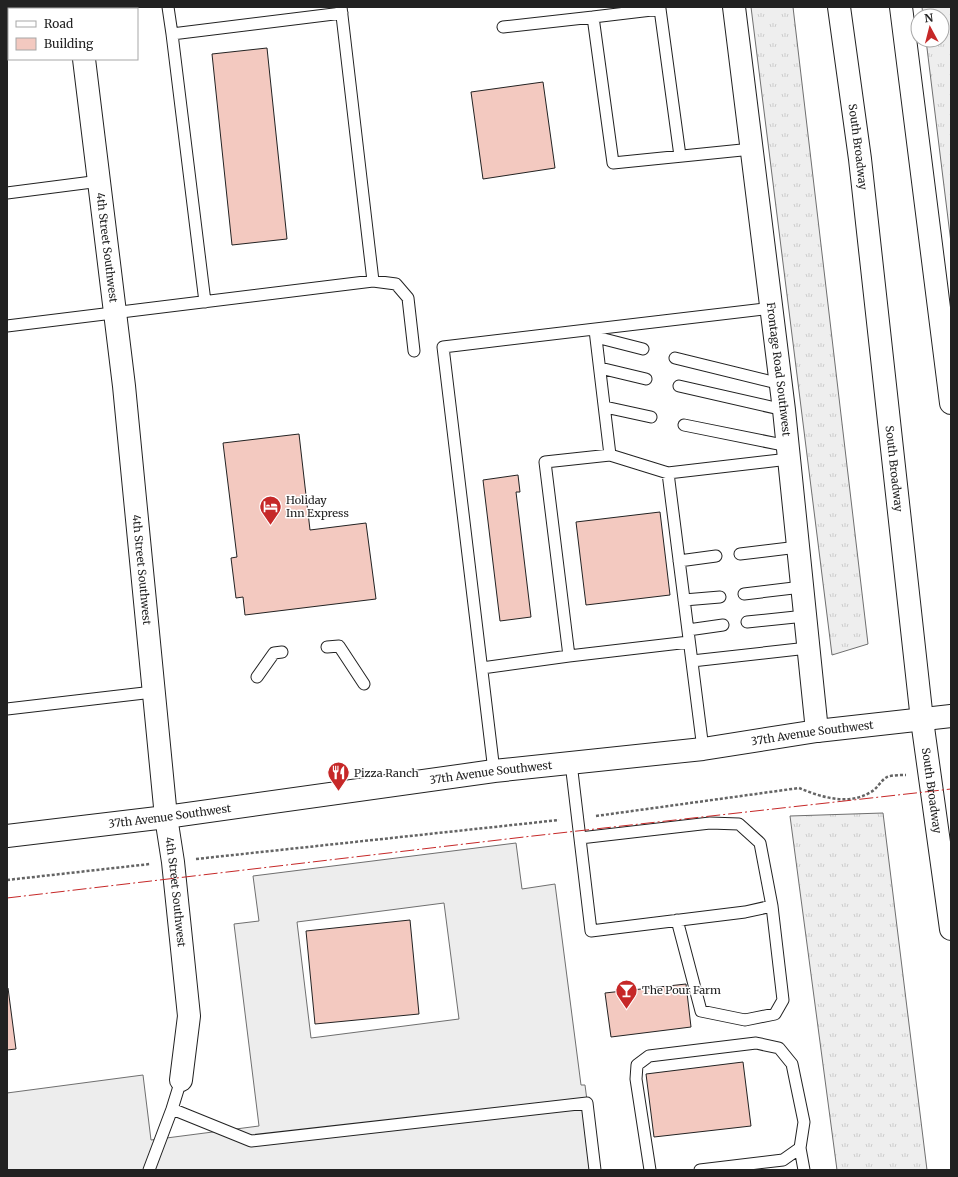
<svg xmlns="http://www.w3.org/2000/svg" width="958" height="1177" viewBox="0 0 958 1177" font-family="Merriweather,serif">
	<defs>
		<pattern id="grass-tufts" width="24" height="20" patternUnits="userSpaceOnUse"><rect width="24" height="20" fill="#eee"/><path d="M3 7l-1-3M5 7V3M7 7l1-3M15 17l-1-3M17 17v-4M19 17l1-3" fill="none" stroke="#ccc"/></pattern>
	</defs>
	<rect width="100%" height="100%" fill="#fff"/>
	<path fill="url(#grass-tufts)" stroke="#6f6f6f" d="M 751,7 L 793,7 L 868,644 L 832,655 Z
		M 922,7 L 951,7 L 951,243 L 926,40 L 942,40 L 942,16 L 923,16 Z
		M 883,813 L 927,1170 L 837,1170 L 790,816 Z"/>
	<path fill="#ededed" stroke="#6f6f6f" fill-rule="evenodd" d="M 516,843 L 522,889 L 555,884 L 581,1085 L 585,1085 L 596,1170 L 7,1170 L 7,1093 L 143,1075 L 151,1140 L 259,1126 L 234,924 L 259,921 L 253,876 ZM 444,903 L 459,1019 L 311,1038 L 297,922 Z"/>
	<path fill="#f3c9c0" stroke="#222" d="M 267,48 L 287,239 L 232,245 L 212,54 Z
		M 543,82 L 555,168 L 483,179 L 471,92 Z
		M 299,434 L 310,530 L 366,523 L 376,599 L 245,615 L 243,597 L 236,598 L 231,558 L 237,557 L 223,443 Z
		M 518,475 L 520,492 L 516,492 L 531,617 L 500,621 L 483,480 Z
		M 660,512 L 670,595 L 586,605 L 576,522 Z
		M 410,920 L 419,1014 L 315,1024 L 306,931 Z
		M 686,984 L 691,1027 L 611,1037 L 605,993 Z
		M 8,988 L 16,1049 L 7,1050 L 7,989 Z
		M 743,1062 L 751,1126 L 654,1137 L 646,1074 Z"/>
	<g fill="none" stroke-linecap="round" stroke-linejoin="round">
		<defs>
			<path id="lane" d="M 168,7 L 172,34
				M 341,7 L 373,281
				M 503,27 L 593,17
				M 680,156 L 660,9 L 593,17 L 613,163 L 752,149
				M 7,193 L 100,181
				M 205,302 L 172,34 L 342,13
				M 7,326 L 373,281 L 396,284 L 408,298 L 414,351
				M 595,330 L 610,455 L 668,473 L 789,459
				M 596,337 L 643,349
				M 675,358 L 781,384
				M 600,368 L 646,379
				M 679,386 L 784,410
				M 605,407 L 651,417
				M 684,425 L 788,446
				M 610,455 L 545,462 L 569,656 L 689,642
				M 668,473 L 703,749
				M 740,554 L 798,547
				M 679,561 L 716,556
				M 744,594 L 802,587
				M 684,600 L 720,597
				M 747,622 L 805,616
				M 688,630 L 723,625
				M 327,647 L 339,646 L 364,684
				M 692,661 L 808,648
				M 482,668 L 569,656
				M 257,677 L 274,653 L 282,652
				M 7,709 L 153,692
				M 571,763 C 578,819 584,875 591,931 L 745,912 L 772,906 L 760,843 L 739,824 L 710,823 L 580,838
				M 494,771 L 443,347 L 772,308
				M 677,920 L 701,1011 L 745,1020 L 775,1014 L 783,1000 L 772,906
				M 172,1109 L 251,1141 L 587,1103 L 595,1170
				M 800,1148 L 804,1170
				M 149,1170 L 172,1109 L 181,1080
				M 650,1170 L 636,1079 L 637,1065 L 649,1056 L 756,1043 L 779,1048 L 792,1064 L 804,1122 L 800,1148 L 783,1160 L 700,1170"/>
			<g id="street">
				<path d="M 78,7 L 78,9"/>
				<path id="s1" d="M 734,7 L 784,410 L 817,731"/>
				<path id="s2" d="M 84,59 L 124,386 L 166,817 L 173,862 L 189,1016 L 181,1080"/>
			</g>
			<g id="secondary">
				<path id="s3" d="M 7,836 L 166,817 L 494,771 L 703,749 L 817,731 L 951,716"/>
			</g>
			<g id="highway">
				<path id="s4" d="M 839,7 L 860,159 L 922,720 L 951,929"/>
				<path d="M 901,7 L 951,403"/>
			</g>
		</defs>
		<use href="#lane" stroke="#222" stroke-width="13"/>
		<use href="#street" stroke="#222" stroke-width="24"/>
		<use href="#secondary" stroke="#222" stroke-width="24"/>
		<use href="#highway" stroke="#222" stroke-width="24"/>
		<path stroke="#646464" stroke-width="2.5" stroke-dasharray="3 2" stroke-linecap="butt" d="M 596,816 L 799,788 C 821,797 848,806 871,792 C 877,789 881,780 887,777 C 892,775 901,775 906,775
			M 196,859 L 559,820
			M 7,880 L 150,864"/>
		<use href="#lane" stroke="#fff" stroke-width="11"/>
		<use href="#street" stroke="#fff" stroke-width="22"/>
		<use href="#secondary" stroke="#fff" stroke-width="22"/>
		<use href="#highway" stroke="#fff" stroke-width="22"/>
		<path stroke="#c62828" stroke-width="1" stroke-dasharray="14 3 2 3" stroke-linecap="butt" d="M 7,898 L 524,837 L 951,789"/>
	</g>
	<defs>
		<symbol id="hotel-pin" viewBox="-11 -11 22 30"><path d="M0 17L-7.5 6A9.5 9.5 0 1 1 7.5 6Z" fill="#c62828" stroke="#fff"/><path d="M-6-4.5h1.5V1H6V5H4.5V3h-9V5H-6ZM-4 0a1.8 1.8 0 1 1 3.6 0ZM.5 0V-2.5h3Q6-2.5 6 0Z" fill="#fff"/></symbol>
		<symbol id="restaurant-pin" viewBox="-11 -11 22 30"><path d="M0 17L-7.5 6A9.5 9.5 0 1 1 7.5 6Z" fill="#c62828" stroke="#fff"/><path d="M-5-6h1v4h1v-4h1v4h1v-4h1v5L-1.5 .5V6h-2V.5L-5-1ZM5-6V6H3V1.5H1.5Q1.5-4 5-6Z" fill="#fff"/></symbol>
		<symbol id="bar-pin" viewBox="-11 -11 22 30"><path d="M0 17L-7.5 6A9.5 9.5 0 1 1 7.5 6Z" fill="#c62828" stroke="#fff"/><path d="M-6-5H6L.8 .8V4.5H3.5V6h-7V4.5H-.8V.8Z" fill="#fff"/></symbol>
	</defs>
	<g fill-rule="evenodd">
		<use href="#hotel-pin" x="258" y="494" width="25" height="34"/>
		<use href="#restaurant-pin" x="326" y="760" width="25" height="34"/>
		<use href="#bar-pin" x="614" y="978" width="25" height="34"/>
	</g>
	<g text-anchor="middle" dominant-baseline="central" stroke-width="3" stroke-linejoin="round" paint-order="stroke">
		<g font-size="11" fill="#222" stroke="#fff">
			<text stroke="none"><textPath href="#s4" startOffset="141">South Broadway</textPath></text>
			<text stroke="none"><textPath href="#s2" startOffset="190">4th Street Southwest</textPath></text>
			<text stroke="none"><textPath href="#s1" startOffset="365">Frontage Road Southwest</textPath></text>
			<text stroke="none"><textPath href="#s4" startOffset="465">South Broadway</textPath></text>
			<text stroke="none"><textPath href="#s2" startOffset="514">4th Street Southwest</textPath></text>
			<text stroke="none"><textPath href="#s3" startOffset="812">37th Avenue Southwest</textPath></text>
			<text stroke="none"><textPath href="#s3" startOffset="488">37th Avenue Southwest</textPath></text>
			<text stroke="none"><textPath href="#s4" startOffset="789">South Broadway</textPath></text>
			<text stroke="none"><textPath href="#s3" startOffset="164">37th Avenue Southwest</textPath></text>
			<text stroke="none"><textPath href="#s2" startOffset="838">4th Street Southwest</textPath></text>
		</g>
		<g font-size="11" fill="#222" stroke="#fff" text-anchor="start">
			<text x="286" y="500">Holiday<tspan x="286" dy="13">Inn Express</tspan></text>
			<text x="354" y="773">Pizza Ranch</text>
			<text x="642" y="990">The Pour Farm</text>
		</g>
	</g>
	<rect width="958" height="1177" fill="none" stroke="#222222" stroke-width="16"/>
	<rect x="8" y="8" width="130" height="52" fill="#ffffff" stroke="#a7a7a7"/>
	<rect x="16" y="21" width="20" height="6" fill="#ffffff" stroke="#a7a7a7"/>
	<text x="44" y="28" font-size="12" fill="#222222">Road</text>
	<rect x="16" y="38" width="20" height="12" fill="#f3c9c0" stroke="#a7a7a7"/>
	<text x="44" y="48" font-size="12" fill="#222222">Building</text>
	<g transform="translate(930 28) rotate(353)"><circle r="19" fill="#ffffff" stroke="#a7a7a7"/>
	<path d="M0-3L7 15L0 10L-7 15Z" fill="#c62828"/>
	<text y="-6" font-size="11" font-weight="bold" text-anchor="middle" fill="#222222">N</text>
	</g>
</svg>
